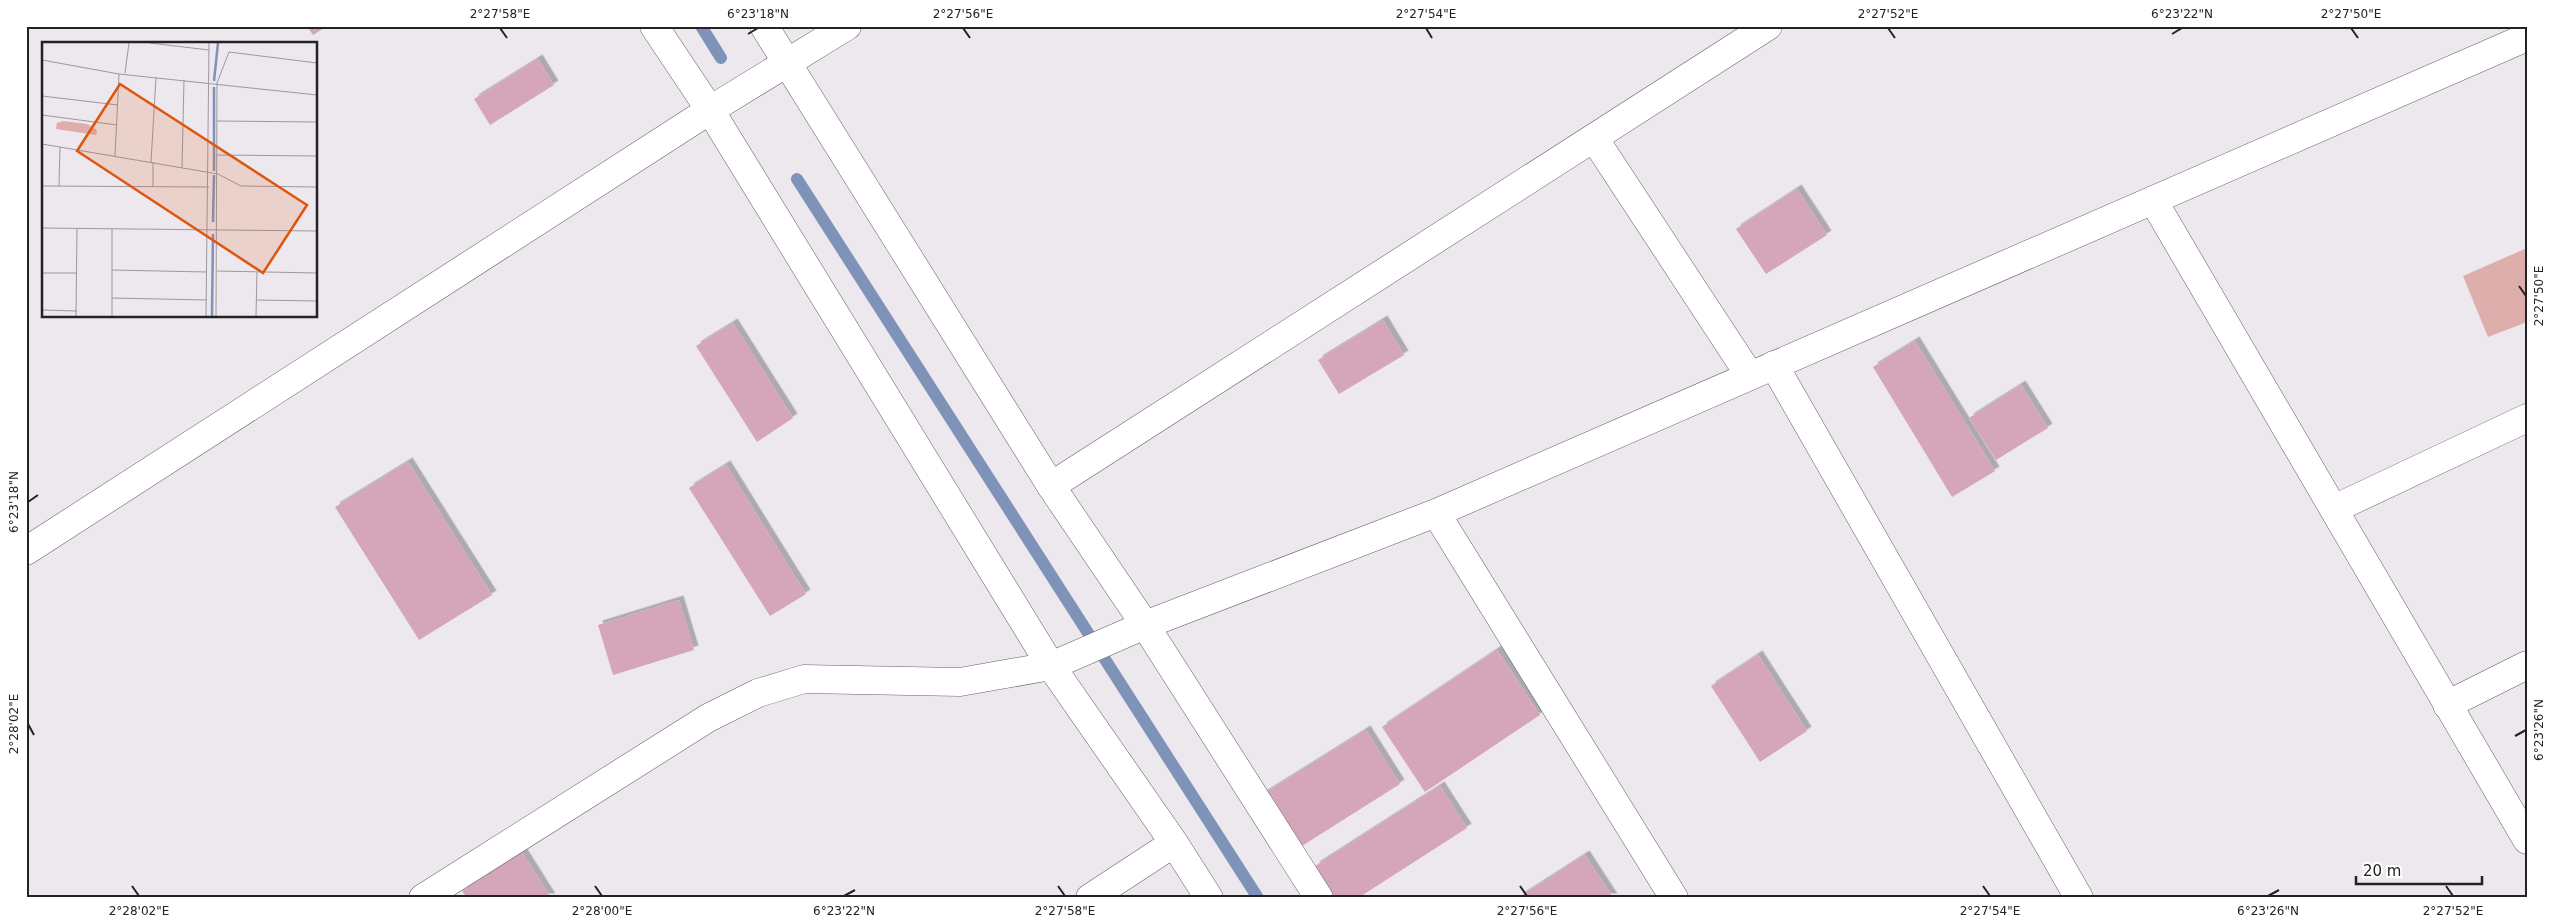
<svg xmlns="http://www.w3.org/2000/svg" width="2553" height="924" viewBox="0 0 2553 924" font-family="'DejaVu Sans',sans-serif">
	<defs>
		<filter id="shadow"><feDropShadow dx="4.5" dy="-4.5" stdDeviation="0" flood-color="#0004"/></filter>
	</defs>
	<rect width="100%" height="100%" fill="#ede7ee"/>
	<path fill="#deaeac" d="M 2527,248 L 2527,322 L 2488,337 L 2463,276 Z"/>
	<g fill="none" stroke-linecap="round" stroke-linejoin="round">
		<path stroke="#7f93b9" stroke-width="12" d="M 701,26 L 721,58
			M 797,179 L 1258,898"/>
	</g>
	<path fill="#d5a5b9" filter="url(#shadow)" d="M 307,26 L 327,26 L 313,35 Z
		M 538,59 L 554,85 L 490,125 L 474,99 Z
		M 1797,189 L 1827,235 L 1766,274 L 1736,229 Z
		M 1383,320 L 1404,355 L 1339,394 L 1318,360 Z
		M 733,323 L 793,418 L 757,442 L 696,346 Z
		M 1915,341 L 1995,471 L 1952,497 L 1873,367 Z
		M 2021,385 L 2048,428 L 1996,460 L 1969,418 Z
		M 408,462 L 492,595 L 419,640 L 335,507 Z
		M 726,465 L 806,594 L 770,616 L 689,488 Z
		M 679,600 L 694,650 L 613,675 L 598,625 Z
		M 1497,650 L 1540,715 L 1425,792 L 1382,727 Z
		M 1758,655 L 1807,731 L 1760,762 L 1711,686 Z
		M 1366,730 L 1400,784 L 1286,856 L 1251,802 Z
		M 1440,786 L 1467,828 L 1358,898 L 1335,898 L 1315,866 Z
		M 522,852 L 551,898 L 467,898 L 462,891 Z
		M 1585,855 L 1613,898 L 1518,898 Z"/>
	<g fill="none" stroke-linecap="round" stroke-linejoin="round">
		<defs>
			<path id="street" d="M 1594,138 L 1750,376
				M 2153,200 L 2527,840
				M 1774,365 L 2079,898
				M 1051,486 L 1768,26
				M 2334,509 L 2527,418
				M 1436,513 L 1674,898
				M 1145,625 L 1319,898
				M 2447,705 L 2527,665
				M 423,898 L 708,718 L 758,693 L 804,679 L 960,682 L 1051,666 L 1174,843 L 1209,898
				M 1090,898 L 1174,843"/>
			<path id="secondary" d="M 654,26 L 710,110 L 1051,666 L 1145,625 L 1436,513 L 2527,37
				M 764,26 L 1051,486 L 1145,625
				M 26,551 L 710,110 L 847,26"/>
		</defs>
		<use href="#street" stroke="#656066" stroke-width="29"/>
		<use href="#secondary" stroke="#656066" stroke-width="29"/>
		<use href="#street" stroke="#fff" stroke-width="28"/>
		<use href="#secondary" stroke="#fff" stroke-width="28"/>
	</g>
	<path fill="none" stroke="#242124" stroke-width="2" d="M 500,28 L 507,38M 963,28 L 970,38M 1426,28 L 1432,38M 1888,28 L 1895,38M 2351,28 L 2358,38M 748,34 L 758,28M 2172,34 L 2182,28M 2519,286 L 2526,296M 28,502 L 38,495M 28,724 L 34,735M 2515,736 L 2526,730M 132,886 L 139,896M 595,886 L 602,896M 1058,886 L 1065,896M 1520,886 L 1527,896M 1983,886 L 1990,896M 2446,886 L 2453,896M 844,896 L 855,890M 2268,896 L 2279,890"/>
	<g transform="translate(42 42)">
		<rect width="275" height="275" fill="#ede7ee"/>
		<path d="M 21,79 L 45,82 L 55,88 L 54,93 L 14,87 L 15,81 Z" fill="#deaeac"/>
		<path fill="none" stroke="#7f93b9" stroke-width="2.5" d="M 172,39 L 176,1M 172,129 L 172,45M 171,180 L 172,133M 170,274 L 171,192"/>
		<path fill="none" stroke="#9d989d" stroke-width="1" d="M 108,1 L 167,8M 0,18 L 77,32 L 275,53M 83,31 L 87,1M 0,54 L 76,63M 0,73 L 75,83M 175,79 L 275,80M 0,102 L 176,132 L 199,144 L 275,145M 175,113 L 275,114M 73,114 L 77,32M 109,120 L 114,35M 111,120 L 111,145M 140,125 L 142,38M 0,144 L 167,145M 17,144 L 18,105M 0,186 L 275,189M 70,228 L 165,230M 175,229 L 275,231M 0,231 L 35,231M 70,256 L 165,258M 215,258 L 275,259M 0,268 L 35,269M 34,274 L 35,186M 70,274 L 70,187M 164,274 L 167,1M 174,274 L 175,41 L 187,10 L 275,21M 214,274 L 215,230"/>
		<path fill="#de560d" fill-opacity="0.15" stroke="#de560d" stroke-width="2.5" d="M 78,42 L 265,163 L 221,231 L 35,109 Z"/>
		<rect width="275" height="275" fill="none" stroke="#242124" stroke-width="2.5"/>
	</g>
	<rect width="2553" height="924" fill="none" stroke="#ffffff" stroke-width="55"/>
	<path d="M2356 876v8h126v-8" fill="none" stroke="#242124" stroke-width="2.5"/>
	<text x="2363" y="876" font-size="15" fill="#242124" stroke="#ffffff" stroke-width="4" paint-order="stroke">20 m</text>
	<rect x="28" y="28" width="2498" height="868" fill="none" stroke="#242124" stroke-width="2"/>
	<g font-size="12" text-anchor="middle" fill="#242124">
		<text x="500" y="18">2°27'58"E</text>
		<text x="758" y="18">6°23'18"N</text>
		<text x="963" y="18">2°27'56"E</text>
		<text x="1426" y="18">2°27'54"E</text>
		<text x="1888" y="18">2°27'52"E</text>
		<text x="2182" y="18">6°23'22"N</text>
		<text x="2351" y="18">2°27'50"E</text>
		<text transform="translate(2539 296) rotate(-90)" y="4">2°27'50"E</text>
		<text transform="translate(14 502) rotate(-90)" y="4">6°23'18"N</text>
		<text transform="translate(14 724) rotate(-90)" y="4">2°28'02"E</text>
		<text transform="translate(2539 730) rotate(-90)" y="4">6°23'26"N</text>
		<text x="139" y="915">2°28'02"E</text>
		<text x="602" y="915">2°28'00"E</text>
		<text x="844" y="915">6°23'22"N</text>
		<text x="1065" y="915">2°27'58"E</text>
		<text x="1527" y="915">2°27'56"E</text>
		<text x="1990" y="915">2°27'54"E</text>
		<text x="2268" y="915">6°23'26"N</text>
		<text x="2453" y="915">2°27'52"E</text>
	</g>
</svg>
